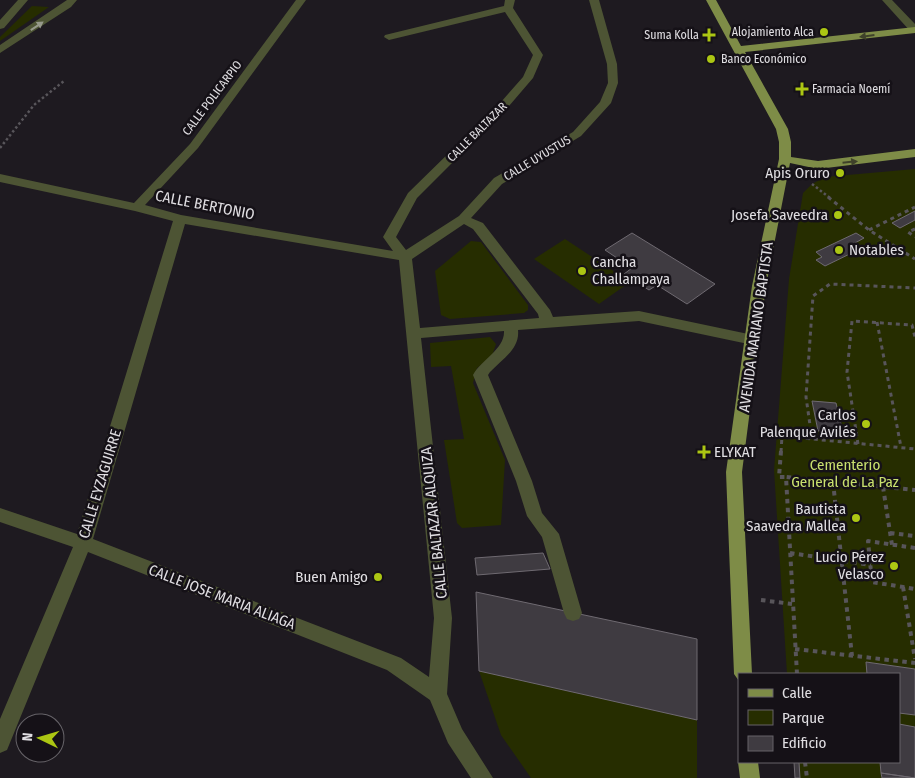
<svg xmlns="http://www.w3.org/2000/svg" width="915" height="778" viewBox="0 0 915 778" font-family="'Fira Sans Condensed',sans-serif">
	<rect width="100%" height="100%" fill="#1e1a20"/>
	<path fill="#262d00" d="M 32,6 L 49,7 L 0,41 L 0,37 Z
		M 915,169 L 915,778 L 795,778 L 794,762 L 899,762 L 899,674 L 787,674 L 774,470 L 789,279 L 803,193 L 812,184 L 825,177 Z
		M 565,239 L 630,282 L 599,304 L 534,259 Z
		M 471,241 L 481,242 L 528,305 L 528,310 L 524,313 L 450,319 L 441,315 L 435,271 Z
		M 490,337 L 496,344 L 492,356 L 477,368 L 473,383 L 505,460 L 501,525 L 462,528 L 457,523 L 444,440 L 464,439 L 451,366 L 431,367 L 430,343 Z
		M 479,671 L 697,720 L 697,778 L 531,778 L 501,735 Z"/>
	<path fill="#3f3b41" stroke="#6f6a71" d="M 915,211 L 915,220 L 900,228 L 892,223 Z
		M 632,233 L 715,284 L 687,304 L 657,285 L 649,290 L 624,274 L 632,268 L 605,250 Z
		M 856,233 L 864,238 L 855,243 L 862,248 L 825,266 L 816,260 L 822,257 L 816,252 Z
		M 812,401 L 836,403 L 843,432 L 818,431 Z
		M 543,553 L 550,569 L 477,575 L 475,558 Z
		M 476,592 L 697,639 L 697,720 L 479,671 Z
		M 866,662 L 915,669 L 915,715 L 899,713 L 899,674 L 867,674 Z
		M 899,724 L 915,727 L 915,778 L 881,773 L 880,762 L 899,762 Z
		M 794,762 L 799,762 L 800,778 L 795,778 Z
		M 881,773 L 915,778 L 882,778 Z"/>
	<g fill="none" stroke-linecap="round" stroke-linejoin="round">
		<path stroke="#58555a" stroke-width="2.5" stroke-dasharray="2.5 2.5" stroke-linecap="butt" d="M 0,148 L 34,105 L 64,81
			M 812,184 L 830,198"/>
		<path stroke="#58555a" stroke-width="3" stroke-dasharray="4 4" stroke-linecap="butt" d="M 828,197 L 869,230 L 915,259
			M 915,229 L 908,232 L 915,237
			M 869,230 L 915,207
			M 877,322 L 901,447
			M 812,439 L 806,397 L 813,296 L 830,284 L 915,288
			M 858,444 L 847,372 L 852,321 L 912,325 L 915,337
			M 781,452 L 782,436 L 915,449"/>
		<path stroke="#58555a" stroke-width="4" stroke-dasharray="4.5 4.5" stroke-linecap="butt" d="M 781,451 L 779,477 L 786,477
			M 833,482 L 852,656
			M 883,487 L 892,545
			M 890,533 L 915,536
			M 915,548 L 868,541 L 872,582 L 915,589
			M 790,553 L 871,565
			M 903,587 L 915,659
			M 761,600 L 792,604
			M 795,649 L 915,663
			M 797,674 L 786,477 L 915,490
			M 805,762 L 807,778"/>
		<path fill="#4d5434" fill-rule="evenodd" d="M 18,0 L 28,0 L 4,28 L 0,29 L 0,20 Z
			M 67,0 L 77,0 L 71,7 L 0,53 L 0,45 Z
			M 296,0 L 306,0 L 198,148 L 145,205 L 181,215 L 393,251 L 383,237 L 408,193 L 501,102 L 523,77 L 533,55 L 505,12 L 389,40 L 384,37 L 385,35 L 504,6 L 505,0 L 515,0 L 513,8 L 543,55 L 533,78 L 509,106 L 417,198 L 396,237 L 406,250 L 459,216 L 494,178 L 573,132 L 600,102 L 608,83 L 607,64 L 589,0 L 599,0 L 617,64 L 618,83 L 611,103 L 581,136 L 502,184 L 471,218 L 483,223 L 550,310 L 553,317 L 639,311 L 753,335 L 758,336 L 760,340 L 758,344 L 753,345 L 639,321 L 518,330 C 520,349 502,359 490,372 L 488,375 L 532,481 L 542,513 L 559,534 L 582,613 L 579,619 L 573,621 L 567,619 L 564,613 L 542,537 L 527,516 L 516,481 L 473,375 C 481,360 505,349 504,331 L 421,338 L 452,618 L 447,694 L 462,729 L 493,778 L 471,778 L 448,743 L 430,700 L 387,670 L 88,552 L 7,750 L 0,753 L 0,719 L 73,547 L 0,522 L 0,508 L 77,534 L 173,221 L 135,211 L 0,182 L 0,174 L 134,203 L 190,144 ZM 185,224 L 399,260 L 434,618 L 429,677 L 401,658 L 93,539 ZM 464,224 L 473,229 L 538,314 L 539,318 L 420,328 L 412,259 Z
			M 882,0 L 892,0 L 915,24 L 915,33 L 911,32 Z"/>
		<path fill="#7e8c47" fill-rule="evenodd" d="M 706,0 L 716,0 L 741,46 L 915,27 L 915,33 L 745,52 L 788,129 L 791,142 L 791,157 L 818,161 L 915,149 L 915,157 L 818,169 L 790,163 L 766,286 L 742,472 L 752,674 L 739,674 L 739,681 L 734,674 L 726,472 L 752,286 L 779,159 L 779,142 L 776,129 Z
			M 739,760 L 739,762 L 758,762 L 760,778 L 740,778 L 738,762 Z"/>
	</g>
	<defs><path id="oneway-solid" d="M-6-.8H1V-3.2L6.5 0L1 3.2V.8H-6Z" transform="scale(1.25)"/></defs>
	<use fill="#96998b" href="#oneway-solid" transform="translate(37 26) rotate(-34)"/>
	<g fill="#3f422a">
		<use href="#oneway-solid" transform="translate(867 36) rotate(173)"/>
		<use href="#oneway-solid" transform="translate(850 162) rotate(-6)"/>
	</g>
	<g fill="#acc613" stroke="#151117" stroke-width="2">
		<circle cx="824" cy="32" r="5"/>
		<path d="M706.5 27.5h5v5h5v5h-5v5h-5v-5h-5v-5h5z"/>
		<circle cx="711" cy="59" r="5"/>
		<path d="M799.5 81.5h5v5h5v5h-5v5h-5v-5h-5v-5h5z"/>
		<circle cx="840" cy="173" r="5"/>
		<circle cx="838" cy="215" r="5"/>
		<circle cx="839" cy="250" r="5"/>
		<circle cx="582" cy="271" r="5"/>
		<circle cx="866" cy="424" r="5"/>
		<path d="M701.5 444.5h5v5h5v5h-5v5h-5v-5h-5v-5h5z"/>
		<circle cx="856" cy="518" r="5"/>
		<circle cx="894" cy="566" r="5"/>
		<circle cx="378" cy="577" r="5"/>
	</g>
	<g text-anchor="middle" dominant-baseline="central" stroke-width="5" stroke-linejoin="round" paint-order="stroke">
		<g font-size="12" fill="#e0dee2" stroke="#151117" text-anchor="end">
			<text x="814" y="32">Alojamiento Alca</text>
			<text x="699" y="35">Suma Kolla</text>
			<text x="721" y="59" text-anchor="start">Banco Económico</text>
			<text x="812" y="89" text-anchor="start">Farmacia Noemí</text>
		</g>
		<g font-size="12" fill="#e0dee2" stroke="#151117">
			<text transform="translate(212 98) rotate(-53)">CALLE POLICARPIO</text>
			<text transform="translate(477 132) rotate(-45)">CALLE BALTAZAR</text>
			<text transform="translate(537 158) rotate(-31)">CALLE UYUSTUS</text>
		</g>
		<g font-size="15" fill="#e0dee2" stroke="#151117" text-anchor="end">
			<text x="830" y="173">Apis Oruro</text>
			<text x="828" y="215">Josefa Saveedra</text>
			<text x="849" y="250" text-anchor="start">Notables</text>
			<text x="592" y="262" text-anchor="start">Cancha<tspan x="592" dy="17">Challampaya</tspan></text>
			<text x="856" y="415">Carlos<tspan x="856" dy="17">Palenque Avilés</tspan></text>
			<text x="714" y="452" text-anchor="start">ELYKAT</text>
			<text x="846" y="509">Bautista<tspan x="846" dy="17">Saavedra Mallea</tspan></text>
			<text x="884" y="557">Lucio Pérez<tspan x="884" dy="17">Velasco</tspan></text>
			<text x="368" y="577">Buen Amigo</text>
		</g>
		<g font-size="15" fill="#e0dee2" stroke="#151117">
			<text transform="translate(205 205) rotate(11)">CALLE BERTONIO</text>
			<text transform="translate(756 327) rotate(-82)">AVENIDA MARIANO BAPTISTA</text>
			<text transform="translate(100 484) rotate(-73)">CALLE EYZAGUIRRE</text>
			<text transform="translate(434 523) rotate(-96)">CALLE BALTAZAR ALQUIZA</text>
			<text transform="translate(222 597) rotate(21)">CALLE JOSE MARIA ALIAGA</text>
		</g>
		<g font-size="15" fill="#c9e06e" stroke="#151117">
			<text x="845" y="465">Cementerio<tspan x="845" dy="17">General de La Paz</tspan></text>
		</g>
	</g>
	<rect x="738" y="673" width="162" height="90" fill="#151117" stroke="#666368"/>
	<rect x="748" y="689" width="25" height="8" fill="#7e8c47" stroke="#666368"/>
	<text x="782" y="698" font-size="15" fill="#e0dee2">Calle</text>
	<rect x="748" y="710" width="25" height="15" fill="#262d00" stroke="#666368"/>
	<text x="782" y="723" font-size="15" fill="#e0dee2">Parque</text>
	<rect x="748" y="736" width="25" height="15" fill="#3f3b41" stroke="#666368"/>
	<text x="782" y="748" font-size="15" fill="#e0dee2">Edificio</text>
	<g transform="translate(40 738) rotate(275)"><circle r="24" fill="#151117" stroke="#666368"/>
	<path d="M0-4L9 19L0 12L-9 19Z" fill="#acc613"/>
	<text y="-8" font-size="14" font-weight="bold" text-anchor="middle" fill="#e0dee2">N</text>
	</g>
</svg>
